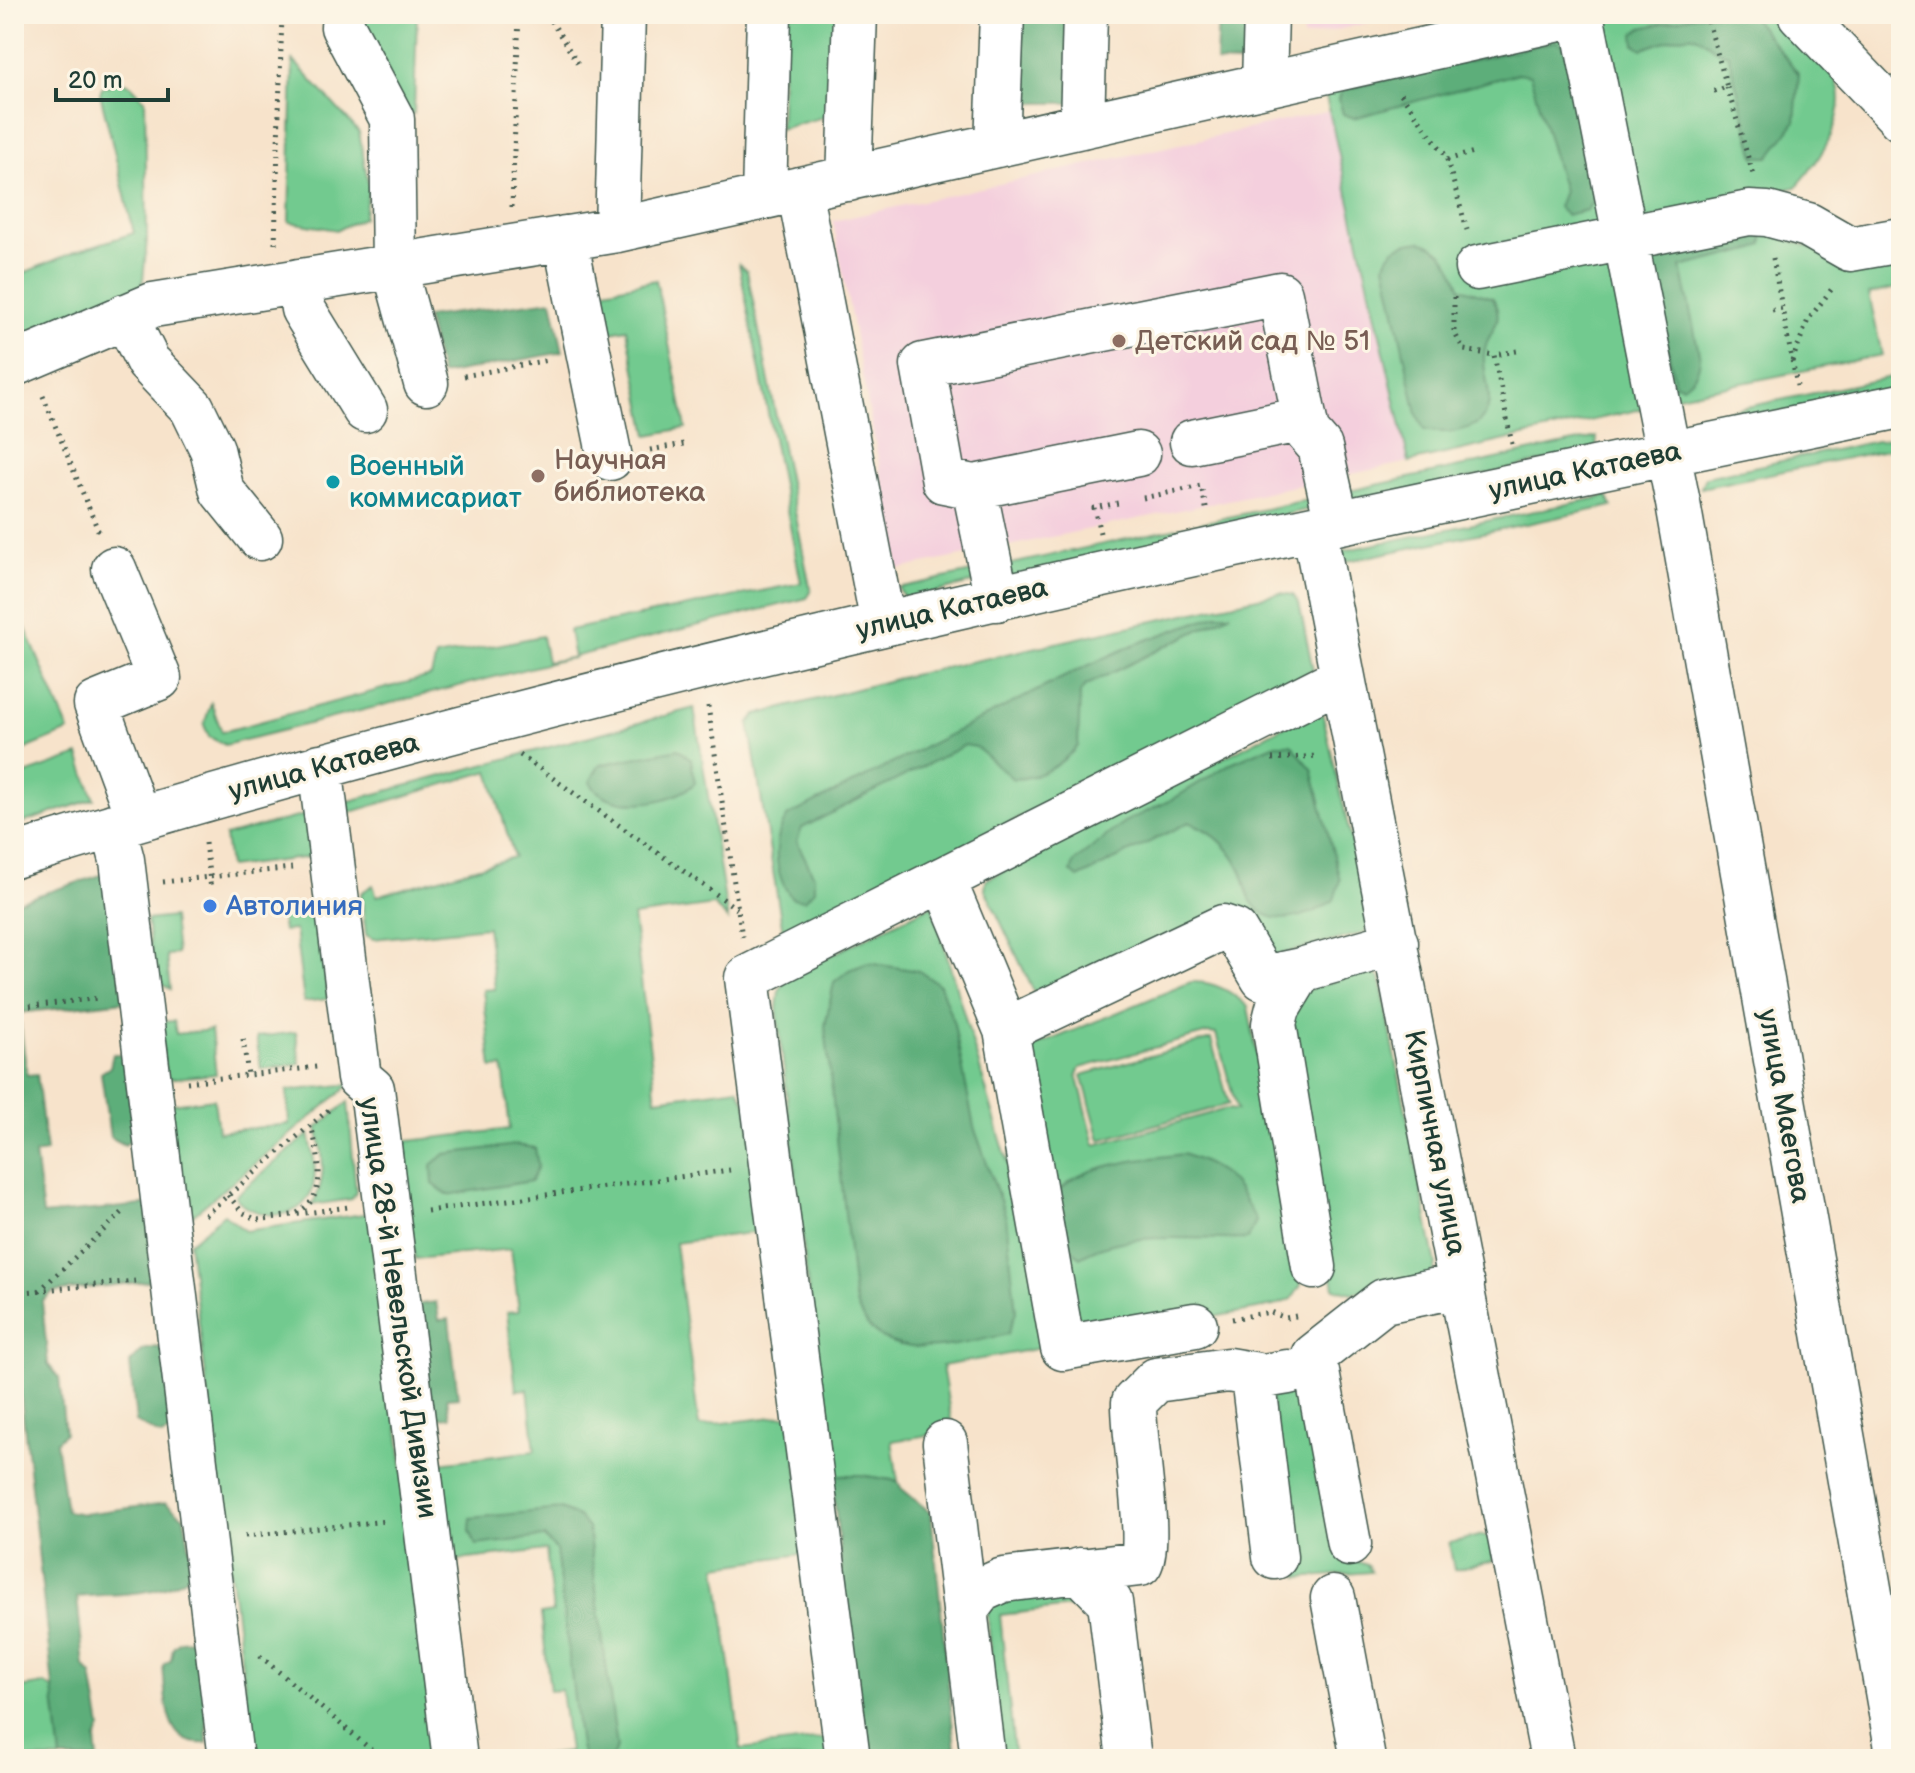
<svg xmlns="http://www.w3.org/2000/svg" width="1915" height="1773" viewBox="0 0 1915 1773" font-family="'Balsamiq Sans',sans-serif">
	<rect width="100%" height="100%" fill="#fcf5e5"/>
	<filter id="ink" filterUnits="userSpaceOnUse"><feTurbulence type="fractalNoise" baseFrequency=".0125" numOctaves="2"/><feDisplacementMap in="SourceGraphic" scale="16" xChannelSelector="R" yChannelSelector="G"/><feConvolveMatrix kernelMatrix="1 2 1 2 8 2 1 2 1" color-interpolation-filters="sRGB"/></filter>
	<filter id="wash" filterUnits="userSpaceOnUse"><feTurbulence type="fractalNoise" baseFrequency=".006" numOctaves="4" result="noise"/><feDisplacementMap in="SourceGraphic" scale="32" xChannelSelector="R" yChannelSelector="G"/><feGaussianBlur stdDeviation="1.8" result="paint"/><feColorMatrix in="noise" values="0 0 0 0 0 0 0 0 0 0 0 0 0 0 0 0 0 1.4 0 .05"/><feComposite in="paint" operator="in"/></filter>
	<g filter="url(#wash)">
		<rect width="100%" height="100%" fill="#f7e3cb"/>
		<path fill="#f4cfdd" d="M 1303,14 L 1405,14 L 1303,38 Z
			M 1329,111 L 1409,462 L 899,569 L 833,221 Z"/>
		<path fill="#72ca8f" stroke="#488462" stroke-width="2" fill-rule="evenodd" d="M 322,14 L 417,14 L 414,114 L 395,113 L 349,23 Z
			M 785,14 L 842,14 L 838,113 L 780,129 Z
			M 1630,14 L 1780,14 C 1797,34 1818,53 1833,75 C 1855,109 1819,162 1796,187 L 1643,221 L 1600,23 Z
			M 1563,31 L 1616,260 L 1642,409 L 1409,462 L 1325,93 Z
			M 293,60 L 359,132 L 369,188 L 363,218 L 337,230 L 289,222 Z
			M 119,81 L 131,85 L 145,100 L 147,240 L 142,290 L 14,349 L 14,277 L 77,251 L 134,233 L 100,93 L 102,88 Z
			M 1746,225 L 1856,263 L 1864,269 L 1901,262 L 1901,287 L 1869,294 L 1882,355 L 1673,397 L 1643,247 Z
			M 739,264 L 747,271 L 811,592 L 807,598 L 225,745 L 209,737 L 204,725 L 211,703 L 222,732 L 431,676 L 436,657 L 542,636 L 547,662 L 574,658 L 569,630 L 801,583 Z
			M 656,280 L 686,428 L 648,435 L 627,329 L 594,335 L 585,294 Z
			M 1901,375 L 1901,392 L 1689,428 L 1688,419 Z
			M 1901,436 L 1901,447 L 1701,488 L 1705,477 Z
			M 1597,437 L 1596,449 L 1340,508 L 1335,494 Z
			M 1325,496 L 1326,505 L 1009,581 L 997,567 Z
			M 1607,496 L 1612,506 L 1343,562 L 1342,551 Z
			M 981,570 L 983,580 L 906,600 L 898,588 Z
			M 1280,593 L 1293,595 L 1299,603 L 1313,670 L 795,931 L 783,932 L 749,723 L 756,715 L 903,677 Z
			M 14,601 L 69,731 L 14,754 Z
			M 694,708 L 728,920 L 714,905 L 633,916 L 656,1099 L 738,1088 L 747,1105 L 764,1231 L 675,1243 L 699,1426 L 790,1415 L 809,1553 L 717,1566 L 741,1749 L 831,1738 L 834,1759 L 513,1759 L 569,1752 L 561,1690 L 550,1691 L 541,1614 L 553,1612 L 546,1550 L 451,1561 L 439,1463 L 535,1451 L 528,1389 L 516,1390 L 507,1312 L 519,1311 L 511,1249 L 415,1259 L 399,1142 L 510,1129 L 503,1067 L 492,1068 L 483,990 L 495,989 L 487,927 L 373,939 L 366,935 L 361,893 L 373,885 L 377,896 L 514,857 L 489,771 L 348,813 L 344,812 L 342,803 Z
			M 1314,711 L 1323,715 L 1370,924 L 1364,933 L 1274,956 L 1246,924 L 1035,994 L 985,889 L 986,880 Z
			M 79,755 L 94,799 L 22,823 L 15,820 L 14,778 Z
			M 312,813 L 311,857 L 229,867 L 225,836 Z
			M 317,904 L 328,999 L 304,1002 L 295,930 L 283,931 L 280,909 Z
			M 932,905 L 1008,1164 L 1029,1049 L 1191,982 C 1213,981 1233,992 1248,1007 L 1301,1285 L 1292,1299 L 1274,1306 L 942,1366 L 953,1431 L 892,1441 L 898,1481 L 860,1475 L 830,1486 L 777,1008 L 779,991 L 787,977 ZM 1208,1033 L 1216,1034 L 1237,1110 L 1226,1109 L 1095,1145 L 1077,1074 L 1080,1068 Z
			M 173,917 L 177,954 L 166,955 L 170,989 L 154,980 L 147,920 Z
			M 1367,970 L 1380,978 L 1436,1265 L 1430,1278 L 1352,1293 L 1334,1288 L 1288,1034 L 1301,992 Z
			M 174,1021 L 176,1034 L 211,1030 L 216,1074 L 166,1079 L 159,1022 Z
			M 296,1032 L 300,1064 L 261,1069 L 256,1037 Z
			M 1211,1039 L 1229,1104 L 1100,1140 L 1082,1075 Z
			M 351,1084 L 177,1228 L 162,1105 L 214,1099 L 218,1132 L 289,1124 L 287,1091 Z
			M 348,1102 L 356,1192 L 352,1199 L 312,1205 C 327,1180 324,1156 317,1128 Z
			M 309,1134 C 313,1154 320,1177 309,1196 C 294,1224 250,1218 235,1196 Z
			M 371,1213 L 439,1759 L 254,1759 L 189,1243 L 224,1214 L 245,1231 Z
			M 1292,1384 L 1301,1393 L 1351,1559 L 1367,1565 L 1371,1572 L 1299,1578 L 1270,1393 Z
			M 1483,1535 L 1493,1540 L 1493,1561 L 1454,1570 L 1449,1543 Z
			M 1065,1587 L 1080,1606 L 1000,1615 L 1015,1759 L 1000,1759 L 987,1606 Z
			M 45,1684 L 53,1689 L 61,1759 L 14,1759 L 14,1689 Z"/>
		<path fill="#5dae7a" stroke="#3e7657" stroke-width="2" d="M 1012,14 L 1075,14 L 1071,103 L 1009,103 Z
			M 1218,14 L 1257,14 L 1255,64 L 1216,62 Z
			M 1702,14 L 1750,14 L 1799,74 L 1795,122 L 1769,157 L 1755,157 L 1728,54 C 1714,51 1711,45 1700,38 C 1687,30 1657,45 1642,49 L 1635,44 L 1634,33 L 1642,28 Z
			M 1557,41 L 1564,46 L 1594,187 L 1593,200 L 1587,210 L 1566,215 L 1558,207 L 1564,191 L 1530,75 L 1519,73 L 1354,118 L 1343,114 L 1339,99 L 1342,90 Z
			M 1756,232 L 1763,237 L 1763,244 L 1755,249 L 1681,267 L 1700,358 C 1699,372 1694,378 1683,386 L 1675,384 L 1649,259 L 1655,251 Z
			M 1421,241 C 1445,249 1452,264 1461,288 L 1493,298 C 1507,327 1485,330 1484,356 C 1483,370 1489,385 1489,400 C 1488,432 1448,435 1424,430 L 1417,414 L 1385,265 C 1389,246 1404,243 1421,241 Z
			M 552,300 L 563,352 L 441,375 L 426,317 Z
			M 1219,614 L 1231,614 L 1085,686 L 1080,693 L 1078,746 C 1059,766 1042,778 1013,779 L 976,747 L 965,745 L 802,828 L 797,842 L 814,876 L 814,890 L 805,900 L 792,898 C 774,876 771,838 788,816 L 1072,673 L 1133,645 Z
			M 1276,744 L 1291,744 L 1312,769 L 1340,880 L 1334,900 C 1311,916 1271,932 1251,901 C 1245,891 1245,877 1239,866 C 1228,845 1210,830 1189,822 L 1078,878 L 1071,872 L 1074,862 L 1124,822 L 1173,799 L 1233,762 Z
			M 678,749 L 691,759 L 695,783 C 673,805 607,814 590,782 L 599,765 Z
			M 110,872 L 124,1001 L 19,1013 L 27,1075 L 37,1074 L 46,1152 L 35,1154 L 43,1215 L 152,1204 L 159,1261 L 149,1281 L 53,1292 L 42,1301 L 48,1364 L 59,1378 L 65,1433 L 56,1442 L 66,1511 L 83,1514 L 166,1503 L 184,1517 L 194,1572 C 165,1597 115,1593 77,1597 L 84,1666 L 92,1675 L 101,1728 L 96,1740 L 98,1759 L 61,1759 L 16,1351 L 14,903 Z
			M 868,963 L 919,971 L 940,985 L 954,1024 L 974,1127 L 1006,1217 L 1016,1312 L 1008,1334 C 953,1346 872,1370 854,1297 L 825,1026 L 834,982 L 849,970 Z
			M 113,1054 L 121,1054 L 131,1061 L 138,1133 L 125,1145 L 110,1137 L 101,1073 L 110,1067 Z
			M 516,1145 L 535,1148 L 538,1166 L 531,1181 L 448,1195 L 433,1184 L 432,1165 L 445,1154 Z
			M 1183,1154 C 1225,1169 1236,1180 1256,1221 L 1248,1239 C 1194,1241 1128,1228 1080,1257 C 1067,1246 1063,1236 1057,1221 C 1036,1164 1148,1160 1183,1154 Z
			M 436,1302 L 439,1320 L 449,1319 L 458,1397 L 447,1398 L 450,1417 L 425,1419 L 411,1305 Z
			M 157,1347 L 172,1354 L 175,1430 L 161,1436 L 136,1422 L 130,1363 L 143,1350 Z
			M 832,1475 L 860,1475 L 898,1481 L 901,1488 L 931,1513 L 956,1759 L 861,1759 Z
			M 561,1509 L 578,1517 L 588,1528 L 617,1748 L 610,1759 L 585,1759 L 580,1747 L 556,1550 L 544,1537 L 476,1545 L 470,1531 L 471,1518 Z
			M 205,1639 L 207,1743 C 163,1748 166,1697 163,1665 L 171,1660 L 173,1647 L 180,1641 Z"/>
	</g>
	<g filter="url(#ink)">
		<g fill="none" stroke-linecap="round" stroke-linejoin="round">
			<defs>
				<path id="minor" d="M 1581,14 L 1678,503 L 1899,1759
					M 1800,14 L 1901,119
					M 343,27 L 392,119 L 394,266 L 426,383
					M 1264,84 L 1266,14
					M 1082,126 L 1085,14
					M 997,145 L 1002,14
					M 849,179 L 855,14
					M 799,189 L 883,624
					M 764,197 L 769,14
					M 617,230 L 623,14
					M 565,238 L 610,458
					M 1477,268 L 1749,213 L 1767,214 L 1808,225 L 1850,249 L 1901,240
					M 299,281 L 303,309 L 365,410
					M 125,316 L 148,362 L 192,408 L 212,449 L 222,491 L 260,538
					M 14,364 L 153,305 L 617,230 L 1582,14
					M 1192,442 L 1304,419
					M 974,487 L 944,481 L 923,365 L 1280,294 L 1307,432 L 1320,447 L 1337,523
					M 1314,528 L 1553,1759
					M 114,569 L 159,678 L 96,704 L 138,818
					M 997,599 L 974,487 L 1138,454
					M 320,766 L 359,1078 L 372,1089 L 455,1759
					M 113,826 L 122,860 L 231,1759
					M 14,856 C 632,666 1268,535 1901,406
					M 943,879 L 1006,1030 L 1223,927 L 1235,931 L 1263,978 L 1301,970
					M 1006,1030 L 1063,1348 L 1195,1325
					M 1314,1267 L 1274,1024 L 1278,1008 L 1301,970 L 1396,943
					M 945,1443 L 983,1759
					M 1349,1544 L 1314,1356 L 1384,1301 L 1462,1285
					M 1275,1557 L 1254,1385 L 1264,1376 L 1288,1372
					M 1079,1570 L 1110,1602 L 1129,1759
					M 1333,1598 L 1363,1759
					M 965,1611 L 981,1590 L 1003,1580 L 1140,1564 C 1153,1541 1133,1439 1134,1402 L 1156,1380 L 1228,1370 L 1264,1376
					M 848,1759 L 747,978 L 1342,678"/>
			</defs>
			<use href="#minor" stroke="#3f564b" stroke-width="47"/>
			<path stroke="#3f564b" stroke-width="5" stroke-dasharray="2 6" stroke-linecap="butt" d="M 547,14 L 580,67
				M 1706,14 L 1727,87 L 1711,92
				M 1727,87 L 1753,174
				M 1401,94 L 1446,156 L 1467,230
				M 1447,160 L 1474,152
				M 512,207 L 519,14
				M 275,244 L 282,14
				M 1773,258 L 1782,308
				M 1454,297 L 1454,332 L 1464,350 L 1494,355
				M 1772,310 L 1782,308 L 1797,386
				M 1792,361 L 1808,320 L 1834,286
				M 464,376 L 548,360
				M 43,396 L 100,535
				M 1512,444 L 1494,355 L 1517,351
				M 650,450 L 689,443
				M 1143,498 L 1201,486 L 1207,512
				M 1100,533 L 1094,508 L 1118,503
				M 708,706 L 742,937
				M 520,755 L 737,909
				M 1272,759 L 1317,756
				M 205,843 L 211,889
				M 163,882 L 292,868
				M 14,1008 L 100,998
				M 243,1039 L 248,1075
				M 187,1082 L 317,1067
				M 228,1195 L 242,1212 L 257,1220 L 348,1207
				M 427,1211 L 730,1170
				M 297,1213 C 329,1197 319,1154 311,1126
				M 205,1215 L 332,1107
				M 39,1291 L 124,1211
				M 14,1293 L 135,1281
				M 1232,1319 L 1270,1312 L 1286,1318 L 1296,1316
				M 245,1536 L 386,1521
				M 260,1656 L 382,1759"/>
			<use href="#minor" stroke="#fff" stroke-width="44"/>
		</g>
	</g>
	<g fill="#8d6e63" stroke="#fcf5e5" stroke-width="3">
		<circle cx="1119" cy="341" r="8"/>
		<circle cx="538" cy="476" r="8"/>
	</g>
	<circle fill="#0f9aa8" stroke="#fcf5e5" stroke-width="3" cx="333" cy="482" r="8"/>
	<circle fill="#3f7fe0" stroke="#fcf5e5" stroke-width="3" cx="210" cy="906" r="8"/>
	<g text-anchor="middle" dominant-baseline="central" stroke-width="6" stroke-linejoin="round" paint-order="stroke">
		<g font-size="28" fill="#785e54" stroke="#fcf5e5" text-anchor="start">
			<text x="1135" y="341">Детский сад № 51</text>
			<text x="554" y="460">Научная<tspan x="554" dy="32">библиотека</tspan></text>
		</g>
		<g font-size="28" fill="#0d838f" stroke="#fcf5e5" text-anchor="start">
			<text x="349" y="466">Военный<tspan x="349" dy="32">коммисариат</tspan></text>
		</g>
		<g font-size="28" fill="#1f3d34" stroke="#fcf5e5">
			<text transform="translate(1585 471) rotate(-12)">улица Катаева</text>
			<text transform="translate(952 609) rotate(-13)">улица Катаева</text>
			<text transform="translate(324 767) rotate(-15)">улица Катаева</text>
			<text transform="translate(1784 1106) rotate(80)">улица Маегова</text>
			<text transform="translate(1435 1143) rotate(79)">Кирпичная улица</text>
			<text transform="translate(398 1308) rotate(82)">улица 28-й Невельской Дивизии</text>
		</g>
		<g font-size="28" fill="#366cbe" stroke="#fcf5e5" text-anchor="start">
			<text x="226" y="906">Автолиния</text>
		</g>
	</g>
	<rect width="1915" height="1773" fill="none" stroke="#fcf5e5" stroke-width="48"/>
	<path d="M56 88v12h112v-12" fill="none" stroke="#1f3d34" stroke-width="4"/>
	<text x="68" y="88" font-size="24" fill="#1f3d34" stroke="#fcf5e5" stroke-width="6" paint-order="stroke">20 m</text>
</svg>
